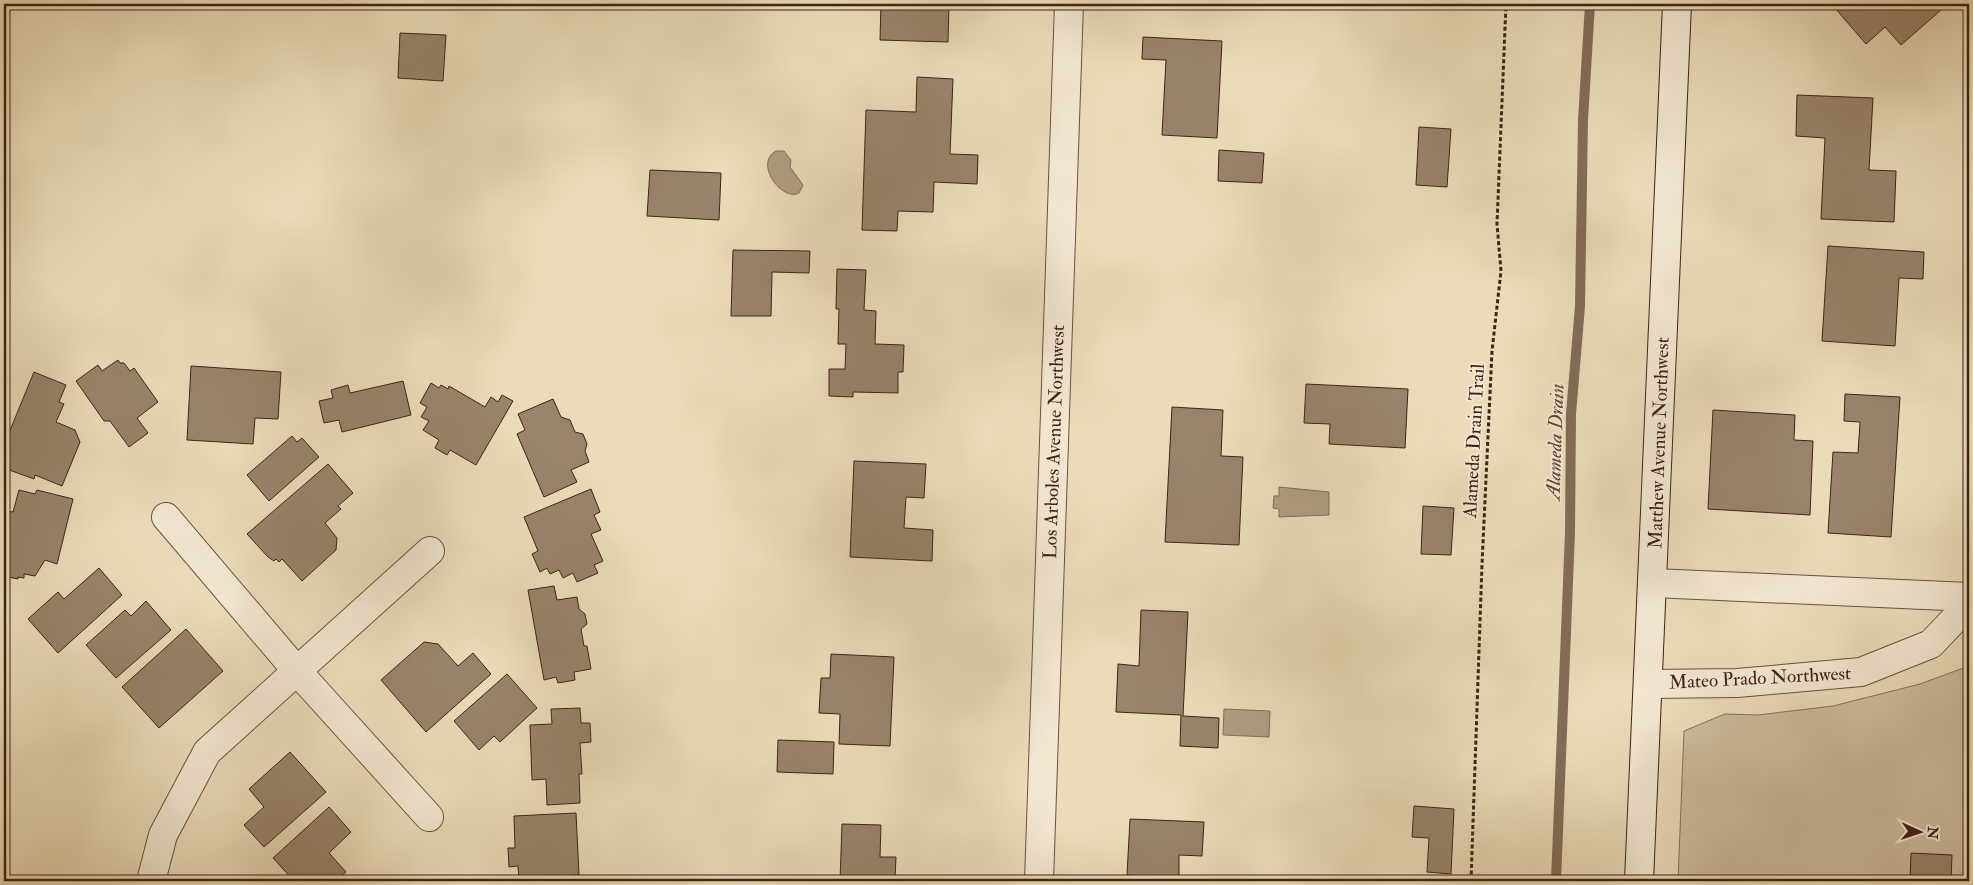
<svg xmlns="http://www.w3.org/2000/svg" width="1973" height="885" viewBox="0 0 1973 885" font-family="'IM FELL Double Pica',serif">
	<rect width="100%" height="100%" fill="#ebdcb9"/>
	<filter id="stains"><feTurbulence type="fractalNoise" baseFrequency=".004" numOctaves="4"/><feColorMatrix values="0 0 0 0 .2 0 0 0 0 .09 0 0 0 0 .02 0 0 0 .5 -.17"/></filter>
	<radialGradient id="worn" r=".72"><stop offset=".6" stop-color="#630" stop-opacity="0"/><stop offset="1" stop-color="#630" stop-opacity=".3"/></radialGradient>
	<path fill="#cebc9d" stroke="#876f5a" d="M 1969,666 L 1969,881 L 1678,881 L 1684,731 L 1725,714 L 1758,715 L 1833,706 L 1920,684 Z"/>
	<path fill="#b19d82" stroke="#846c57" d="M 776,151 L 784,151 L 791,160 L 790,167 L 803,185 L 799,193 C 797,194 793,195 791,194 C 776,192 756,162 776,151 Z
		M 1279,487 L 1329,492 L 1329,515 L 1279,517 L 1279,509 L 1273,508 L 1274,496 L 1279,496 Z
		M 1224,709 L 1270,711 L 1269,737 L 1223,735 Z"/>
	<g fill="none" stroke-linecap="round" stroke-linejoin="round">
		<path stroke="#846c57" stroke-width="10" d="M 1556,881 L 1570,532 L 1571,414 L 1580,306 L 1583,120 L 1590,4"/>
	</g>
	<path fill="#99836b" stroke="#402216" d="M 881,4 L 949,4 L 948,42 L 880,40 Z
		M 1837,4 L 1936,4 L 1941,10 L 1901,45 L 1885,27 L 1866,44 L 1834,7 Z
		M 400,33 L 446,35 L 443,81 L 398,78 Z
		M 1143,37 L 1222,41 L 1217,138 L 1162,135 L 1166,60 L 1142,59 Z
		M 917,77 L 953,79 L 950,154 L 978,155 L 977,184 L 934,182 L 933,212 L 898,211 L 897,231 L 862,230 L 866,110 L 916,112 Z
		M 1797,95 L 1873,98 L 1869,170 L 1896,171 L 1894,222 L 1821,219 L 1825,138 L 1796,136 Z
		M 1419,127 L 1451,129 L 1447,187 L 1416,185 Z
		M 1219,150 L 1264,153 L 1262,183 L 1218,181 Z
		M 650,170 L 721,173 L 719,220 L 647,216 Z
		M 1828,246 L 1924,252 L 1923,279 L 1899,278 L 1895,346 L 1822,341 Z
		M 733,250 L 810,251 L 809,273 L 772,272 L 771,316 L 731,316 Z
		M 837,269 L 866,270 L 864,310 L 876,311 L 875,344 L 904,345 L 903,372 L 898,372 L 898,393 L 853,392 L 853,397 L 829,396 L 829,369 L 845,369 L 846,344 L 838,344 L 839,309 L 836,309 Z
		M 118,360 L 120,363 L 124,363 L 130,371 L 134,368 L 158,402 L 137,418 L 148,433 L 129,447 L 110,421 L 104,421 L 76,381 L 98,365 L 102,371 Z
		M 191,366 L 281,372 L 278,419 L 255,418 L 253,444 L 187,440 Z
		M 34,372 L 66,385 L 59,402 L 64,404 L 56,422 L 75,430 L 80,442 L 62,486 L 35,475 L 34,479 L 4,468 L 4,445 Z
		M 403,381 L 411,415 L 342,432 L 339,420 L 324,423 L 319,401 L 333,398 L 331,390 L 348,385 L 350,393 Z
		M 431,383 L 439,388 L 441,385 L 448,389 L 449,386 L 485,407 L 491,397 L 498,402 L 502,395 L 513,401 L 476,465 L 450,450 L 447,455 L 435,448 L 439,440 L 423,430 L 429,421 L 421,417 L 427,407 L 420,403 Z
		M 1306,384 L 1408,389 L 1405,448 L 1329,444 L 1330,424 L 1304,423 Z
		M 1845,394 L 1900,397 L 1891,537 L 1828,533 L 1833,452 L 1858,453 L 1860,422 L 1844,421 Z
		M 553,399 L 561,417 L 570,420 L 575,432 L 583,434 L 587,444 L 585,451 L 589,462 L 571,470 L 577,482 L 544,497 L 517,434 L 525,430 L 518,414 Z
		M 1172,407 L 1223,410 L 1221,456 L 1243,457 L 1239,545 L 1165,542 Z
		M 1713,410 L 1795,415 L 1794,440 L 1813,441 L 1810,515 L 1708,509 Z
		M 292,436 L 297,442 L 302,438 L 319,457 L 269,501 L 247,475 Z
		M 854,461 L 926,464 L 924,498 L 906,497 L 904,528 L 933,530 L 932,561 L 850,557 Z
		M 328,464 L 353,493 L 338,506 L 341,509 L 325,523 L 337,538 L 336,550 L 302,581 L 282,559 L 279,562 L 276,559 L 274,561 L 268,557 L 247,534 Z
		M 591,489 L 600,512 L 594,515 L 601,530 L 591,534 L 603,561 L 594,565 L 598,573 L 577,582 L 573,573 L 563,578 L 559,570 L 550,574 L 547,568 L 540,572 L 532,554 L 538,551 L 524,517 Z
		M 19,490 L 35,494 L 37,490 L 73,499 L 57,564 L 45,560 L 35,576 L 24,574 L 24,578 L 18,577 L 18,579 L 4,576 L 4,559 L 6,548 L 4,548 L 7,534 L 4,533 L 4,517 L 5,511 L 13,512 Z
		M 1423,506 L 1454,508 L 1451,555 L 1421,554 Z
		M 99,568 L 122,595 L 58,653 L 28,619 L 58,592 L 64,599 Z
		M 554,586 L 557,600 L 577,597 L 579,609 L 585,614 L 587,624 L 581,629 L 584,646 L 587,646 L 591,669 L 574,672 L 575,680 L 558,683 L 556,677 L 544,680 L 528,590 Z
		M 146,601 L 171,630 L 116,678 L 86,645 L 125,610 L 131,616 Z
		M 1141,610 L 1188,612 L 1183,716 L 1219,718 L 1218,748 L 1180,746 L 1181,715 L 1116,712 L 1118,664 L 1139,666 Z
		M 186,629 L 223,671 L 159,728 L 122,687 Z
		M 424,642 L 438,644 L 458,666 L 473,653 L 491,674 L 426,732 L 381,680 Z
		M 831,654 L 894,657 L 890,746 L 839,744 L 840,714 L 819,713 L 821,678 L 830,678 Z
		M 507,674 L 537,708 L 500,742 L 494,736 L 479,750 L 454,721 Z
		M 580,708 L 581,723 L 590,723 L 591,742 L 580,743 L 582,774 L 579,774 L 580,803 L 547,805 L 546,779 L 532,780 L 530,725 L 552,724 L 551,709 Z
		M 778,740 L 834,742 L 833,774 L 777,772 Z
		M 290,752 L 326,792 L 264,847 L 244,825 L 264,807 L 249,789 Z
		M 1414,806 L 1454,809 L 1451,874 L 1427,872 L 1429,838 L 1412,837 Z
		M 329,807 L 351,832 L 329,853 L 346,872 L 336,881 L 294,881 L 273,858 Z
		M 576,813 L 579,875 L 574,875 L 574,881 L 543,881 L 543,879 L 519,880 L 518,866 L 509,867 L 508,848 L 515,848 L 514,816 Z
		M 1130,819 L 1204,822 L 1202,856 L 1179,855 L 1179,878 L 1127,875 Z
		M 842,824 L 881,825 L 880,857 L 896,857 L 895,879 L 908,879 L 908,881 L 840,881 Z
		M 1911,853 L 1952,855 L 1951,881 L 1910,881 Z"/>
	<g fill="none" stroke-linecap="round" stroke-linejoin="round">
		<defs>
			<path id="street" d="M 166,517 L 297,671 L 429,817
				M 1653,583 L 1969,597
				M 1648,684 L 1737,683 L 1861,672 L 1931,644 L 1969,604
				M 151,881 L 163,835 L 207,752 L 430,551
				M 1039,881 L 1069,4"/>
			<path id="secondary" d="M 1639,881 L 1677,4"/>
		</defs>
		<use href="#street" stroke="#6b503f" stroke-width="30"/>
		<use href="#secondary" stroke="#402216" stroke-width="30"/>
		<path stroke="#402216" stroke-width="3" stroke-dasharray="4 2.5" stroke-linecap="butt" d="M 1471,881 L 1482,564 L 1492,351 L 1501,271 L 1497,224 L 1506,4"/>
		<use href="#street" stroke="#f2e8d2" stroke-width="28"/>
		<use href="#secondary" stroke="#f2e8d2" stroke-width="28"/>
	</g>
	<g text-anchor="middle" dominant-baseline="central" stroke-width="4" stroke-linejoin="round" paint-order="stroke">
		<g font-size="19" fill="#402216" stroke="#f2e8d2">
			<text transform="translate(1474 441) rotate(-87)">Alameda Drain Trail</text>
			<text transform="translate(1054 442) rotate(-88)">Los Arboles Avenue Northwest</text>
			<text transform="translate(1659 443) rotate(-88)">Matthew Avenue Northwest</text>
			<text transform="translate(1760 678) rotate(-3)">Mateo Prado Northwest</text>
		</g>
		<g font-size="20" font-style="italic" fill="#624736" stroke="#f2e8d2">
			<text transform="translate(1555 442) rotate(-88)">Alameda Drain</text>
		</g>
	</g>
	<rect width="1973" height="885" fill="none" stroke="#ebdcb9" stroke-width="20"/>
	<rect x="5" y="5" width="1963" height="875" fill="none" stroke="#402216" stroke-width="2.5"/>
	<rect x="10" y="10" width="1953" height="865" fill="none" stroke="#402216"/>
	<g transform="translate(1920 832) rotate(93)" stroke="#f2e8d2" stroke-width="4" paint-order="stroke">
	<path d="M0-4L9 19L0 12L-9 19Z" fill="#402216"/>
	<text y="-8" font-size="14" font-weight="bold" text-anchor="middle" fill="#402216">N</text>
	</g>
	<rect width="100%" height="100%" filter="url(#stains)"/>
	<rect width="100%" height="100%" fill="url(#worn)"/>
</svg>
